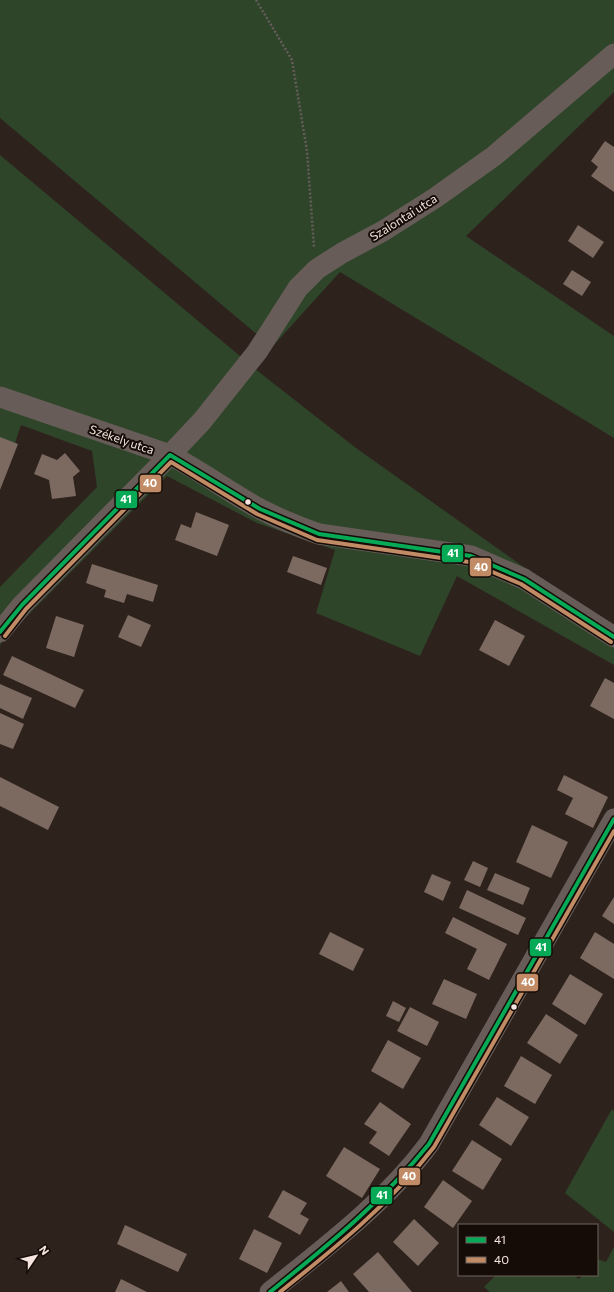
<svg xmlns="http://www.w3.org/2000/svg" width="614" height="1292" viewBox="0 0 614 1292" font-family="Commissioner,sans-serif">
	<rect width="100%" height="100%" fill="#2e221d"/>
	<path fill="#2e452a" d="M 0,0 L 614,0 L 614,92 L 466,236 L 614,336 L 614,438 L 340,272 L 272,347 L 0,118 Z
		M 0,155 L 259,372 L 356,448 L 614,631 L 614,665 L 457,576 L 420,656 L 316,613 L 335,550 L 257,523 L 167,476 L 2,641 L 0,646 L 0,587 L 97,487 L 92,451 L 21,425 L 0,488 Z
		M 612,1109 L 614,1111 L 614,1232 L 565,1193 Z
		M 614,1247 L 614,1292 L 490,1292 L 484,1287 L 496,1275 L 573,1275 L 579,1279 L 583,1275 L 597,1275 L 597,1259 L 606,1262 Z"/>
	<path fill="#7c6a61" d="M 605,141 L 614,147 L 614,192 L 591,176 L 598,167 L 591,161 Z
		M 578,225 L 604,242 L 593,258 L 568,241 Z
		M 572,270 L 591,282 L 582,296 L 563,284 Z
		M 0,437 L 18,444 L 0,490 Z
		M 65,453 L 80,471 L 73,477 L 76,496 L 52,499 L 49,480 L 34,474 L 42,454 L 57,460 Z
		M 196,512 L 229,525 L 217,556 L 175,540 L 181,524 L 191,528 Z
		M 293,556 L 327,568 L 321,585 L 287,572 Z
		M 92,564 L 158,585 L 153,602 L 127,594 L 124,603 L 104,597 L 106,590 L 86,583 Z
		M 128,615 L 151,625 L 141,647 L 118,637 Z
		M 56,616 L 84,625 L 74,657 L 46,648 Z
		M 495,620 L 525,636 L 509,666 L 479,650 Z
		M 12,656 L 84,690 L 75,708 L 3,675 Z
		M 605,678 L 614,683 L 614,719 L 590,706 Z
		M 0,684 L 32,698 L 23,719 L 0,708 Z
		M 0,713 L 24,724 L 13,749 L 0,744 Z
		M 564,775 L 608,797 L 593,828 L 565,814 L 573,798 L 557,790 Z
		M 0,777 L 59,807 L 48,830 L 0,806 Z
		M 532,825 L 568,842 L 551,878 L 516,862 Z
		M 473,861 L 488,868 L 480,887 L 464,880 Z
		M 495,873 L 530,888 L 523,905 L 487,890 Z
		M 432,874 L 451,882 L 443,901 L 424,892 Z
		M 467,890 L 526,918 L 518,935 L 459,908 Z
		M 614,897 L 614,924 L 602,916 Z
		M 453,917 L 507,944 L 489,980 L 467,969 L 477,949 L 445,933 Z
		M 330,932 L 364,949 L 353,971 L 319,954 Z
		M 595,932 L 614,944 L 614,979 L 580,958 Z
		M 570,974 L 603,994 L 585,1025 L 552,1004 Z
		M 444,979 L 477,994 L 466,1019 L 432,1004 Z
		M 393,1001 L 406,1008 L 399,1022 L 386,1016 Z
		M 410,1007 L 439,1022 L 427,1046 L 397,1031 Z
		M 546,1014 L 578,1035 L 560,1064 L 527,1043 Z
		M 388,1040 L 421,1058 L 403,1089 L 371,1071 Z
		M 521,1056 L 552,1075 L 535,1104 L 504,1086 Z
		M 497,1097 L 529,1117 L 511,1146 L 479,1125 Z
		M 380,1102 L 411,1124 L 389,1156 L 369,1143 L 377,1132 L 364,1124 Z
		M 472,1140 L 502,1159 L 483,1190 L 452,1171 Z
		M 344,1147 L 380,1169 L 362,1198 L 326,1176 Z
		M 443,1180 L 472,1201 L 453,1228 L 424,1207 Z
		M 283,1190 L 307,1203 L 300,1214 L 309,1219 L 300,1235 L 268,1217 Z
		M 414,1219 L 439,1243 L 418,1266 L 393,1242 Z
		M 125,1225 L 187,1254 L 178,1272 L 117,1244 Z
		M 254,1229 L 282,1243 L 267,1273 L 239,1259 Z
		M 378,1252 L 412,1292 L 369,1292 L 353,1274 Z
		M 121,1279 L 147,1292 L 115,1292 Z
		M 341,1281 L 349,1292 L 327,1292 Z"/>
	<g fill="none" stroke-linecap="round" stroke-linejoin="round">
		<path stroke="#665d59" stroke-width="2.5" stroke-dasharray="2 2" stroke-linecap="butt" d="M 256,0 L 292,60 L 307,151 L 314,247"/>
		<path stroke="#675c58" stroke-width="21" d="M 0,397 L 170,455 C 201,471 229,492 260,509 C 279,519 299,527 319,534 L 471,556 L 524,579 L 614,637
			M 0,632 L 22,605 L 170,455 L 202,421 L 257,352 L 298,288 L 317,269 L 342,253 L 383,231 L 435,198 L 494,156 L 614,54
			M 270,1292 C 326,1247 386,1202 429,1144 L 614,819"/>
		<defs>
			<path id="bus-1" d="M 0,632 L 22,605 L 170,455 L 260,509 L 319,534 L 471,556 L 524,579 L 614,637
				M 270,1292 C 327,1246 383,1201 429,1144 L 614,819"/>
			<path id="bus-2" d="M 5,636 L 26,609 L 171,462 L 257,514 L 317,540 L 469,562 L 521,584 L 611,642
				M 280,1292 C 335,1248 390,1204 434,1147 L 614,831"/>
		</defs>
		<use href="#bus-1" stroke="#160c07" stroke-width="7"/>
		<use href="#bus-2" stroke="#160c07" stroke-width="7"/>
		<use href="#bus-1" stroke="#06aa56" stroke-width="4"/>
		<use href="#bus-2" stroke="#c18c65" stroke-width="4"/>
	</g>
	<g fill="#f5e5de" stroke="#160c07" stroke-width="1.5">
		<circle cx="248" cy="502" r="3.5"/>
		<circle cx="514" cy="1007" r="3.5"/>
	</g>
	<g text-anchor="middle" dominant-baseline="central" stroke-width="4" stroke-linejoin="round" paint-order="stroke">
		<g font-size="12" fill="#f5e5de" stroke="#160c07">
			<text transform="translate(403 217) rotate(-32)">Szalontai utca</text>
			<text transform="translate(122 439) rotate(19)">Székely utca</text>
		</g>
	</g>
	<g stroke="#160c07" stroke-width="1.5">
		<rect x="139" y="474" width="23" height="19" rx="4" fill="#c18c65"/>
		<rect x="115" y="490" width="23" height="19" rx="4" fill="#06aa56"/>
		<rect x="441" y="544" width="23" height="19" rx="4" fill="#06aa56"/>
		<rect x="469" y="557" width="23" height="20" rx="4" fill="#c18c65"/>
		<rect x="529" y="938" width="23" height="19" rx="4" fill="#06aa56"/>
		<rect x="516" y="973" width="23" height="19" rx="4" fill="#c18c65"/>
		<rect x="398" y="1167" width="23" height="19" rx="4" fill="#c18c65"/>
		<rect x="370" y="1186" width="23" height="19" rx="4" fill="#06aa56"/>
	</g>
	<g font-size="11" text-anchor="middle" font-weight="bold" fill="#fff">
		<text x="150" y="487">40</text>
		<text x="126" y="503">41</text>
		<text x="453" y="557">41</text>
		<text x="481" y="571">40</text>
		<text x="541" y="951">41</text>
		<text x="528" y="986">40</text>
		<text x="409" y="1180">40</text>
		<text x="382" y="1199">41</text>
	</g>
	<rect x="458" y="1224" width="140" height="52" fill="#160c07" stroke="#6f635d"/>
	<rect x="466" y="1237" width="20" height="6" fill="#06aa56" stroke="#6f635d"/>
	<text x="494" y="1244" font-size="12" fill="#f5e5de">41</text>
	<rect x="466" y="1257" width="20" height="6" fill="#c18c65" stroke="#6f635d"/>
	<text x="494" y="1264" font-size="12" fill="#f5e5de">40</text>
	<g transform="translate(36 1256) rotate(55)" stroke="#160c07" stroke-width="3" paint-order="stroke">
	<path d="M0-3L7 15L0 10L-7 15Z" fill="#f5e5de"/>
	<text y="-6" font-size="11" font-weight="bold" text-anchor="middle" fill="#f5e5de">N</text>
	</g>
</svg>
